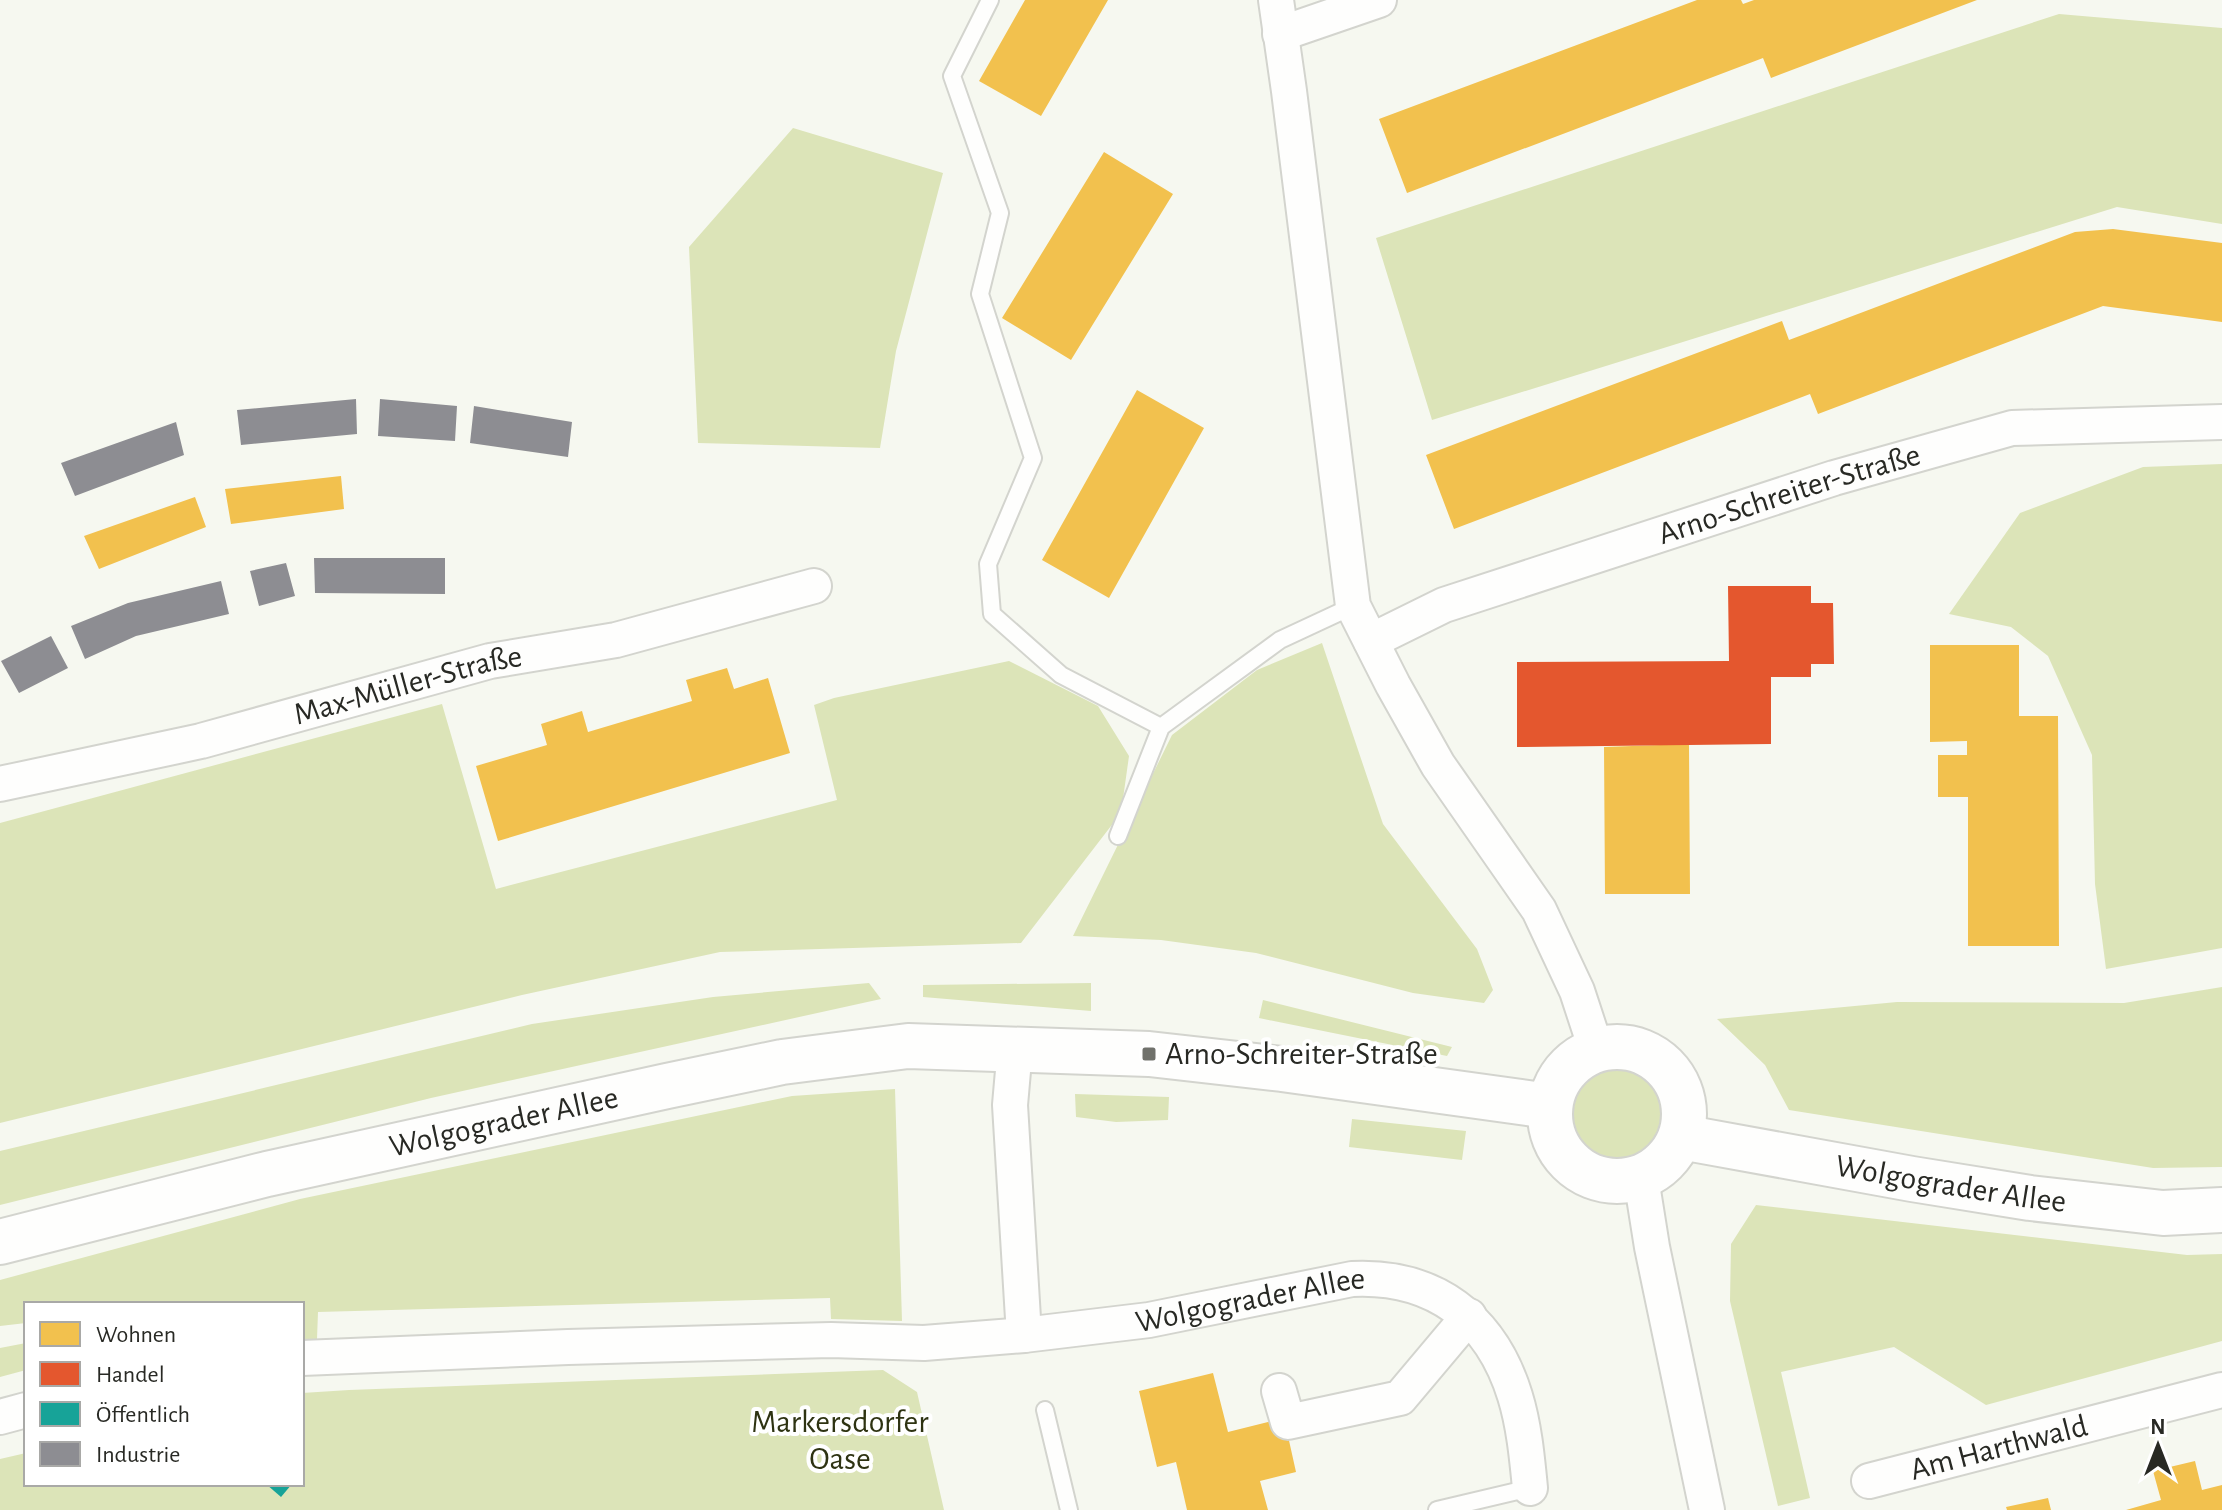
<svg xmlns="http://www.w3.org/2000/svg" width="2222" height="1510" viewBox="0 0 2222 1510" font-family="'Alegreya Sans',sans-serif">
	<rect width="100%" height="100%" fill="#f6f8f0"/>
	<path fill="#dce4b8" d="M 2059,14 L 2222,28 L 2222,224 L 2117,207 L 1432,420 L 1376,238 Z
		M 793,128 L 943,173 L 896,351 L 880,448 L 698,443 L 689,247 Z
		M 2222,464 L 2222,948 L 2106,969 L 2095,884 L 2092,755 L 2048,656 L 2011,627 L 1949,614 L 2020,513 L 2143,467 Z
		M 1322,643 L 1383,824 L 1477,949 L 1493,990 L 1484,1003 L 1413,993 L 1256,953 L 1161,940 L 1073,936 L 1172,735 L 1257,670 Z
		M 1009,661 L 1098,706 L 1129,756 L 1121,813 L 1021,943 L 720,952 L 522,995 L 0,1123 L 0,823 L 442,704 L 496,889 L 837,800 L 814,705 L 834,698 Z
		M 869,983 L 881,999 L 431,1098 L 0,1205 L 0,1151 L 532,1024 L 713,997 Z
		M 1091,983 L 1091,1011 L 923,997 L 923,985 Z
		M 2222,987 L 2222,1167 L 2153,1168 L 1789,1110 L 1765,1065 L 1717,1019 L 1897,1002 L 2124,1003 Z
		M 1263,1000 L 1452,1047 L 1447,1056 L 1259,1018 Z
		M 1601,1061 L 1633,1061 L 1661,1081 L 1673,1116 L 1659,1151 L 1629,1167 L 1589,1160 L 1568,1137 L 1565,1106 L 1577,1077 Z
		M 895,1089 L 902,1321 L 831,1319 L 830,1298 L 318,1312 L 317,1339 L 302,1340 L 302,1304 L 26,1304 L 26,1323 L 0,1326 L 0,1280 L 300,1199 L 792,1096 Z
		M 1075,1094 L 1169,1097 L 1168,1120 L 1116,1122 L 1076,1117 Z
		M 1352,1119 L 1466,1131 L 1462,1160 L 1349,1147 Z
		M 1756,1205 L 2187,1255 L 2222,1254 L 2222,1341 L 1986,1405 L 1894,1347 L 1781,1372 L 1810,1498 L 1778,1506 L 1730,1301 L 1731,1244 Z
		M 26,1343 L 26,1370 L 0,1377 L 0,1348 Z
		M 883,1370 L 917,1392 L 944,1510 L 0,1510 L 0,1459 L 26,1453 L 26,1484 L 302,1484 L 302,1393 L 349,1390 Z"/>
	<path fill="#f2c14e" d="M 1025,0 L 1108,0 L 1041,116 L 979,81 Z
		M 1697,0 L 1741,0 L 1743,4 L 1754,0 L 1977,0 L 1771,78 L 1763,58 L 1407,193 L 1379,119 Z
		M 1104,152 L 1173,194 L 1071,360 L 1002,318 Z
		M 2113,229 L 2222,243 L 2222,322 L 2103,306 L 1818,414 L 1810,394 L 1454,529 L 1426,455 L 1782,321 L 1789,340 L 2075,232 Z
		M 1137,390 L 1204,428 L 1109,598 L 1042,560 Z
		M 341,476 L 344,509 L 231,524 L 225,489 Z
		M 195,497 L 206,527 L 99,569 L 84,536 Z
		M 1930,645 L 2019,645 L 2019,716 L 2058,716 L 2059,946 L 1968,946 L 1968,797 L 1938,797 L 1938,755 L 1967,755 L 1967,741 L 1930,742 Z
		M 727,668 L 734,689 L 768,678 L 790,753 L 498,841 L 476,766 L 547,745 L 541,724 L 582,711 L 588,732 L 692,701 L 686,680 Z
		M 1689,744 L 1690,894 L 1605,894 L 1604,747 Z
		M 1213,1373 L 1228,1432 L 1284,1418 L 1296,1472 L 1260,1481 L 1268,1510 L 1187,1510 L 1176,1462 L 1157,1467 L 1139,1391 Z
		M 2195,1461 L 2202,1490 L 2222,1485 L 2222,1510 L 2126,1510 L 2161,1500 L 2153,1471 Z
		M 2048,1498 L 2051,1510 L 2007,1510 L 2006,1507 Z"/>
	<path fill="#e4572e" d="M 1728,586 L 1811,586 L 1811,603 L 1833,603 L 1834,664 L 1811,664 L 1811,677 L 1771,677 L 1771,744 L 1517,747 L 1517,662 L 1729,661 Z"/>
	<path fill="#17a398" d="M 266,1484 L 292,1484 L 281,1497 Z"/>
	<path fill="#8d8d92" d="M 356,399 L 357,434 L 241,445 L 237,410 Z
		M 380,399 L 457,406 L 455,441 L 378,436 Z
		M 474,406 L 572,422 L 568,457 L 470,443 Z
		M 176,422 L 184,455 L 75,496 L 61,463 Z
		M 314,558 L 445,558 L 445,594 L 315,593 Z
		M 286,563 L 295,596 L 259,606 L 250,571 Z
		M 221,581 L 229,614 L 136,636 L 85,659 L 71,626 L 128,603 Z
		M 51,636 L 68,668 L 19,693 L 1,661 Z"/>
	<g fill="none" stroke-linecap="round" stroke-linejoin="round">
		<defs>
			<path id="service" d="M 990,0 L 952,76 L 1000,213 L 980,294 L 1033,458 L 988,564 L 992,614 L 1061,675 L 1161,727
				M 1118,836 L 1161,727 L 1280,640 L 1353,606
				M 1045,1410 L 1069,1510
				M 1437,1510 L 1530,1488"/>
			<g id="minor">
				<path d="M 1276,0 L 1289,91 L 1353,606 L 1393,685 L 1438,765 L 1539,910 L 1577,991 L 1596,1049"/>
				<path d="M 1280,34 L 1379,0"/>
				<path id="s1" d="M 1371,641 L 1444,605 L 1834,478 L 2012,428 L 2222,422"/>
				<path id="s2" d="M 0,784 L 201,741 L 490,661 L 616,640 L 814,586"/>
				<path d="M 1015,1048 L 1010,1105 L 1024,1335"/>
				<path d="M 1641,1178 L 1652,1247 L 1707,1510"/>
				<path id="s3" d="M 302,1358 L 568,1347 L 831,1340 L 924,1343 L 1024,1335 L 1149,1320 L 1352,1279 C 1434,1275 1491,1318 1515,1396 C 1524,1425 1527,1457 1530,1488"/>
				<path d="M 1279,1391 L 1288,1422 L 1400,1398 L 1469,1316"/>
				<path d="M 0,1417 L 26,1410"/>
				<path id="s4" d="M 1869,1481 L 2222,1390"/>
			</g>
			<g id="secondary">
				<circle cx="1617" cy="1114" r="67"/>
				<path id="s5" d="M 1681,1137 L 1912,1179 L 2030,1198 L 2163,1213 L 2222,1210"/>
				<path id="s6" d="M 0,1242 L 267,1174 L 667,1086 L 782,1062 L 908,1046 L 1149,1054 L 1282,1069 L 1549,1106"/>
			</g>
		</defs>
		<use href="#service" stroke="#d3d4ce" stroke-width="20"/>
		<use href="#minor" stroke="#d3d4ce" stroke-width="38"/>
		<use href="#secondary" stroke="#d3d4ce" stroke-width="48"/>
		<use href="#service" stroke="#fefefd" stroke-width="16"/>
		<use href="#minor" stroke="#fefefd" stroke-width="34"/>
		<use href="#secondary" stroke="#fefefd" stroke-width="44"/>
	</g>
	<rect fill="#70716b" stroke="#fff" stroke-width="3" x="1141" y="1046" width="16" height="16" rx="4"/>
	<g text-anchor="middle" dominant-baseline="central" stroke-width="8" stroke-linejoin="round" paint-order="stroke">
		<g font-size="32" fill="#282924" stroke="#fff">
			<text stroke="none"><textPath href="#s1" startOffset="444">Arno-Schreiter-Straße</textPath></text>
			<text stroke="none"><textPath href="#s2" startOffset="420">Max-Müller-Straße</textPath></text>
			<text stroke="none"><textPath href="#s6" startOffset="518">Wolgograder Allee</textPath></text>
			<text stroke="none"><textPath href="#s5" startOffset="274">Wolgograder Allee</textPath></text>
			<text stroke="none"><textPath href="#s3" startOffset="952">Wolgograder Allee</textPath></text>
			<text stroke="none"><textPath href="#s4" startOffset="134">Am Harthwald</textPath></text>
		</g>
		<g font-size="32" fill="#282924" stroke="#fff" text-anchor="start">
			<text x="1165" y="1054">Arno-Schreiter-Straße</text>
		</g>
		<g font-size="32" fill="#2e3312" stroke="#fff">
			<text x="840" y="1422">Markersdorfer<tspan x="840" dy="37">Oase</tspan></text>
		</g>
	</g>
	<rect x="24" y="1302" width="280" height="184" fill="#ffffff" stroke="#a9a9a7" stroke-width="2"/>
	<rect x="40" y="1322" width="40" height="24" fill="#f2c14e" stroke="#a9a9a7" stroke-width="2"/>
	<text x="96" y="1342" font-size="24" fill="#282924">Wohnen</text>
	<rect x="40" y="1362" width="40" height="24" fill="#e4572e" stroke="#a9a9a7" stroke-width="2"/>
	<text x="96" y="1382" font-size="24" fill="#282924">Handel</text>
	<rect x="40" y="1402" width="40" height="24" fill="#17a398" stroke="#a9a9a7" stroke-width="2"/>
	<text x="96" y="1422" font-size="24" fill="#282924">Öffentlich</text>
	<rect x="40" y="1442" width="40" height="24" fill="#8d8d92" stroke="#a9a9a7" stroke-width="2"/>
	<text x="96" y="1462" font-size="24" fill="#282924">Industrie</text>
	<g transform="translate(2158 1446)" stroke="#ffffff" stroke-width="6" paint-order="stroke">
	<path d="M0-6L14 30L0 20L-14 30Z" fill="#282924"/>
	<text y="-12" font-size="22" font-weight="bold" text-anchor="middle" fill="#282924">N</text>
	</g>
</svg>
